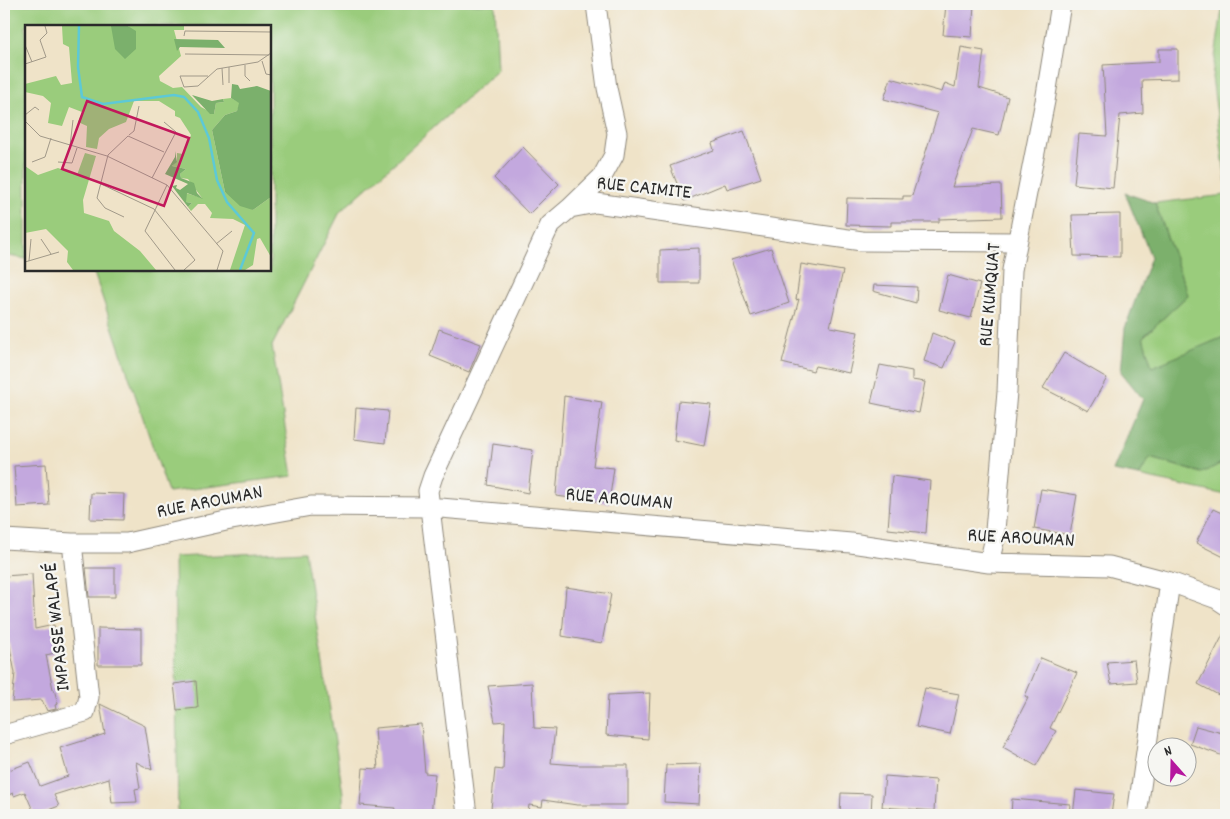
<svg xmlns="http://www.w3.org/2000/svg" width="1230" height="819" viewBox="0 0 1230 819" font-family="Dekko,sans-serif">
	<rect width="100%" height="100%" fill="#f6f6f2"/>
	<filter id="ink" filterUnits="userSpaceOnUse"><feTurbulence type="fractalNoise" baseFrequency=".02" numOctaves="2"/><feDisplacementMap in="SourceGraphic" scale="10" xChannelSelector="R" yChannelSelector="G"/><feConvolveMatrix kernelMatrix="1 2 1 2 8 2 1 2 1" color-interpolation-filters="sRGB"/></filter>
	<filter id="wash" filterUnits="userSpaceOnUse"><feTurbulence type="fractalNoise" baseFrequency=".0096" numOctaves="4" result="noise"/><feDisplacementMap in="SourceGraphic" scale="20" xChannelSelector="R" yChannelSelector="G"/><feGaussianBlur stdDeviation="1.12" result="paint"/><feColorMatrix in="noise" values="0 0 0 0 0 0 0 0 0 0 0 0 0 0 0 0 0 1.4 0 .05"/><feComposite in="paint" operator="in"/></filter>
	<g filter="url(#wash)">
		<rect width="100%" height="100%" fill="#efe3c8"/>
		<path fill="#9acc7c" stroke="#627c54" d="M 4,4 L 495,4 L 498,70 L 340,212 L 272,346 L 293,476 L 168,492 L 93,270 L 270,270 L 270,26 L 26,26 L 26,259 L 4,255 Z
			M 1223,4 L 1226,4 L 1226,182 L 1212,77 Z
			M 1226,195 L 1226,336 L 1152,368 L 1143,337 L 1188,295 L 1155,203 Z
			M 1150,458 L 1201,473 L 1226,461 L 1226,495 L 1139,476 Z
			M 305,551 L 343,793 L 343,815 L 178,815 L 174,557 Z"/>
		<path fill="#7bb06c" stroke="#536e4c" d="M 1125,193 L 1155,203 L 1188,295 L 1143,337 L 1152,367 L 1226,336 L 1226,461 L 1202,473 L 1150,458 L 1139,476 L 1113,471 L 1143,399 L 1121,372 L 1125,328 L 1151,257 Z"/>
		<g id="blocks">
			<path fill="#c3a8de" d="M 946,4 L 974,4 L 972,37 L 943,35 Z
				M 961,47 L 984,51 L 979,88 L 1008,97 L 999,135 L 973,129 L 952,187 L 1001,185 L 1002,217 L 939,219 L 939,222 L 891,222 L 891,226 L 846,225 L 847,198 L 903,199 L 903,196 L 912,196 L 938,113 L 884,99 L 891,78 L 942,92 L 945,83 L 955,87 Z
				M 1159,49 L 1178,49 L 1178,79 L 1142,80 L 1143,113 L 1120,115 L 1113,188 L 1074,184 L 1079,134 L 1107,136 L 1103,65 L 1159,62 Z
				M 744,131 L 761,178 L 727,189 L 725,184 L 684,201 L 670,166 L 714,150 L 712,143 Z
				M 523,147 L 559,184 L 529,214 L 494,178 Z
				M 1120,214 L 1120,257 L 1074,256 L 1072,215 Z
				M 699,248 L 699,283 L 660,283 L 660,250 Z
				M 771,248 L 789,303 L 751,316 L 731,260 Z
				M 801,264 L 843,271 L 830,327 L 858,332 L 849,373 L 815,366 L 813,371 L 782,363 L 799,299 L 796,300 Z
				M 948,275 L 980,284 L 971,318 L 939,310 Z
				M 874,285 L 917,287 L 916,303 L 873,291 Z
				M 439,329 L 481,344 L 469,372 L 430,356 Z
				M 932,333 L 955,342 L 944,368 L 924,361 Z
				M 1064,353 L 1107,378 L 1088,411 L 1043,388 Z
				M 880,365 L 912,371 L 912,380 L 925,382 L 919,413 L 871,403 Z
				M 564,396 L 602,402 L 593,466 L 614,468 L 609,503 L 556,496 Z
				M 678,401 L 711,404 L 704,446 L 674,440 Z
				M 356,408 L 388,411 L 385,443 L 354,439 Z
				M 493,444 L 533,450 L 528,493 L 488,485 Z
				M 46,464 L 49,505 L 17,507 L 14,466 Z
				M 892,476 L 930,481 L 926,533 L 888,529 Z
				M 1041,489 L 1077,495 L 1070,535 L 1034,529 Z
				M 91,493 L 124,494 L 123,520 L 90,519 Z
				M 1213,509 L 1226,515 L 1226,558 L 1196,543 Z
				M 86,568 L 115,568 L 115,597 L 89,597 Z
				M 32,574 L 35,629 L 54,625 L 59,652 L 46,655 L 53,689 L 54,689 L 58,704 L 55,705 L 56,709 L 47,711 L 42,700 L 12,702 L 15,673 L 4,617 L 4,576 Z
				M 566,587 L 611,594 L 602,643 L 562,636 Z
				M 98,628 L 141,629 L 141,665 L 98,665 Z
				M 1226,629 L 1226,699 L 1198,684 Z
				M 1041,658 L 1077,673 L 1050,728 L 1056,731 L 1036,766 L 1003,747 L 1028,698 L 1025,696 Z
				M 1134,660 L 1137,682 L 1111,684 L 1107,662 Z
				M 196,681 L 198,708 L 177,710 L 174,684 Z
				M 532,683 L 534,728 L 555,729 L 551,763 L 577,765 L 628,765 L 628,805 L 577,805 L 543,800 L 542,807 L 529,805 L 528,812 L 491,809 L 495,769 L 503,770 L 505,721 L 495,722 L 488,686 Z
				M 925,688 L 959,694 L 950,734 L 916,727 Z
				M 650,693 L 648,739 L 606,735 L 608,695 Z
				M 100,704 L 145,726 L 152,770 L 136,762 L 140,788 L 135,789 L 137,802 L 112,803 L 109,778 L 54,795 L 59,806 L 35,815 L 25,792 L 14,796 L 13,793 L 4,797 L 4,772 L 30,762 L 40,786 L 68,776 L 60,748 L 105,734 Z
				M 421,724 L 425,773 L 435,774 L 431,815 L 394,812 L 395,808 L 360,805 L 363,768 L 378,769 L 375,728 Z
				M 1196,726 L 1226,734 L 1226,757 L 1190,744 Z
				M 701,764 L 699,804 L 664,802 L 666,765 Z
				M 885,776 L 936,780 L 934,811 L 882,807 Z
				M 1076,790 L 1114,794 L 1111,815 L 1073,815 Z
				M 841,793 L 872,794 L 871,815 L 840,815 Z
				M 1012,799 L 1070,804 L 1069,815 L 1011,815 Z"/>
		</g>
	</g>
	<g filter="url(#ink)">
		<use href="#blocks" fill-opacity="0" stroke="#8d877a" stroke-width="1"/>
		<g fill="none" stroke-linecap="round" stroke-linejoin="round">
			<defs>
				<path id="minor" d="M 570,208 L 602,177 L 614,155 L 617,133 L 607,88 L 596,4
					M 4,539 L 72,543 L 127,543 L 226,521 L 311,506 L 429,507 L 851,543 L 989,563 L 1109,566 L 1170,582 L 1217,599 L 1226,605
					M 989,563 L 994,542 L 1007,392 L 1012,270 L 1045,101 L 1061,4
					M 4,735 L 85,712 L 89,697 L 72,543
					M 467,815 L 428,491 L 433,476 L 550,225 L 570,208 L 596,203 L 862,241 L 1016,242
					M 1137,815 L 1170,582"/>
			</defs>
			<use href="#minor" stroke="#8d877a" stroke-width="21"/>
			<use href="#minor" stroke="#fff" stroke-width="19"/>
		</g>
	</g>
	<g text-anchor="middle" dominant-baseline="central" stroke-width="4.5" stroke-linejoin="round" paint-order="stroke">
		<g font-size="20" fill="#2b2b2b" stroke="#f6f6f2">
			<text transform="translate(644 189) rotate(6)">RUE CAIMITE</text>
			<text transform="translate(991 295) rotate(-85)">RUE KUMQUAT</text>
			<text transform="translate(619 500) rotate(5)">RUE AROUMAN</text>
			<text transform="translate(210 503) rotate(-11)">RUE AROUMAN</text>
			<text transform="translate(1021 539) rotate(3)">RUE AROUMAN</text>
			<text transform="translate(58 627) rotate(-96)">IMPASSE WALAPÉ</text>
		</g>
	</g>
	<g transform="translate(25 25)">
		<rect width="246" height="246" fill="#efe3c8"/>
		<path d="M 37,1 L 86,1 L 110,7 L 103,1 L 159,1 L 159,5 L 149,5 L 156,31 L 134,51 L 135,56 L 148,63 L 157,62 L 176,82 L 189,89 L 191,78 L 199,77 L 198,74 L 206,73 L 215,78 L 212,86 L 200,90 L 187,105 L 200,167 L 228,185 L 246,172 L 246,232 L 235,213 L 232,214 L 228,240 L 220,245 L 205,245 L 220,200 L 208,194 L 185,193 L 187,188 L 180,179 L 173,179 L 166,186 L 163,182 L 167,178 L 161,177 L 159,172 L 161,168 L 177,173 L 163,154 L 156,153 L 155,149 L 161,144 L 147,141 L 152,136 L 152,128 L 158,129 L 166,110 L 155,93 L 150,91 L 150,86 L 134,76 L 109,76 L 101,97 L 84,104 L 74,113 L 72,124 L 61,122 L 62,101 L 53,97 L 57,87 L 44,82 L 37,101 L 23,98 L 26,78 L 18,71 L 0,67 L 0,59 L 31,51 L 36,60 L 47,58 L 44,22 L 38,19 ZM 60,128 L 71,131 L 58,175 L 59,188 L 84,196 L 89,206 L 115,226 L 131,245 L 48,245 L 42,237 L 43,226 L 21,204 L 0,208 L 0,141 L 13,150 L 33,143 L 52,150 Z" fill="#9acc7c"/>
		<path d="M 86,1 L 103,1 L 111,6 L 111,24 L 100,34 L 90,24 ZM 149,14 L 193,15 L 200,23 L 155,22 L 152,26 ZM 207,59 L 213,60 L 215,64 L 232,61 L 246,66 L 246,172 L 228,185 L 215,181 L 200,167 L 187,105 L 200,90 L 212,86 L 214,78 L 206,73 ZM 167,70 L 187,76 L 198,74 L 199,77 L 191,78 L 189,89 L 185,89 ZM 150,126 L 152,137 L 147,141 L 161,144 L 155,149 L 156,153 L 169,158 L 172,168 L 178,174 L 162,168 L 161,177 L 167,178 L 163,182 L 147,161 L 152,160 L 151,163 L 155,165 L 163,159 L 140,149 L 150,132 Z" fill="#7bb06c"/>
		<path fill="none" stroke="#5dc9d6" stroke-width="2.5" d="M 54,1 L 53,42 L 57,72 L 78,79 L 149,70 L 159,72 L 173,87 L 184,113 L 192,155 L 202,177 L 229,208 L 215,245"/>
		<path fill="none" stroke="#a19989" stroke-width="1" d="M 159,11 L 160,6 L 246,7M 0,20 L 7,37M 160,29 L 244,30M 237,36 L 241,49 L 246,50M 0,39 L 21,32 L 15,15 L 22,8 L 20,1M 220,40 L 220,51 L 225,56M 204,42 L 204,58M 197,43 L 198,60M 183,51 L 155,51 L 159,62 L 173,61 L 192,44 L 233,37 L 246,28M 0,90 L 10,82 L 14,85M 0,96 L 15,111 L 82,131 L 142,160 L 198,226 L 192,245M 104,110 L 109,106 L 114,81M 45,121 L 48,95M 7,137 L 20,132 L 26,113M 33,137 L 47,138 L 52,123M 127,153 L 151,107 L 139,97M 76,159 L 129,184 L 170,235 L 159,245M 142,160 L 120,206 L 150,245M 99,192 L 80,183 L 72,173 L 83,130 L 103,111 L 139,127M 16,214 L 26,229M 191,219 L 207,206M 4,236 L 6,214M 0,237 L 34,227"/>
		<path fill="#c2185b" fill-opacity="0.15" stroke="#c2185b" stroke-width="2.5" d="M 62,76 L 164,113 L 139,181 L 37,144 Z"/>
		<rect width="246" height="246" fill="none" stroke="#2b2b2b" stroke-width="2.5"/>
	</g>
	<rect width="1230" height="819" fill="none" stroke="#f6f6f2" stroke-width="20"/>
	<g transform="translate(1172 762) rotate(340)"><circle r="24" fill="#f6f6f2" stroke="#a5a5a2"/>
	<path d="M0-4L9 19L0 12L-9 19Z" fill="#b5179e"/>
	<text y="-8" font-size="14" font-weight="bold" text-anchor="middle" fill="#2b2b2b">N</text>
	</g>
</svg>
